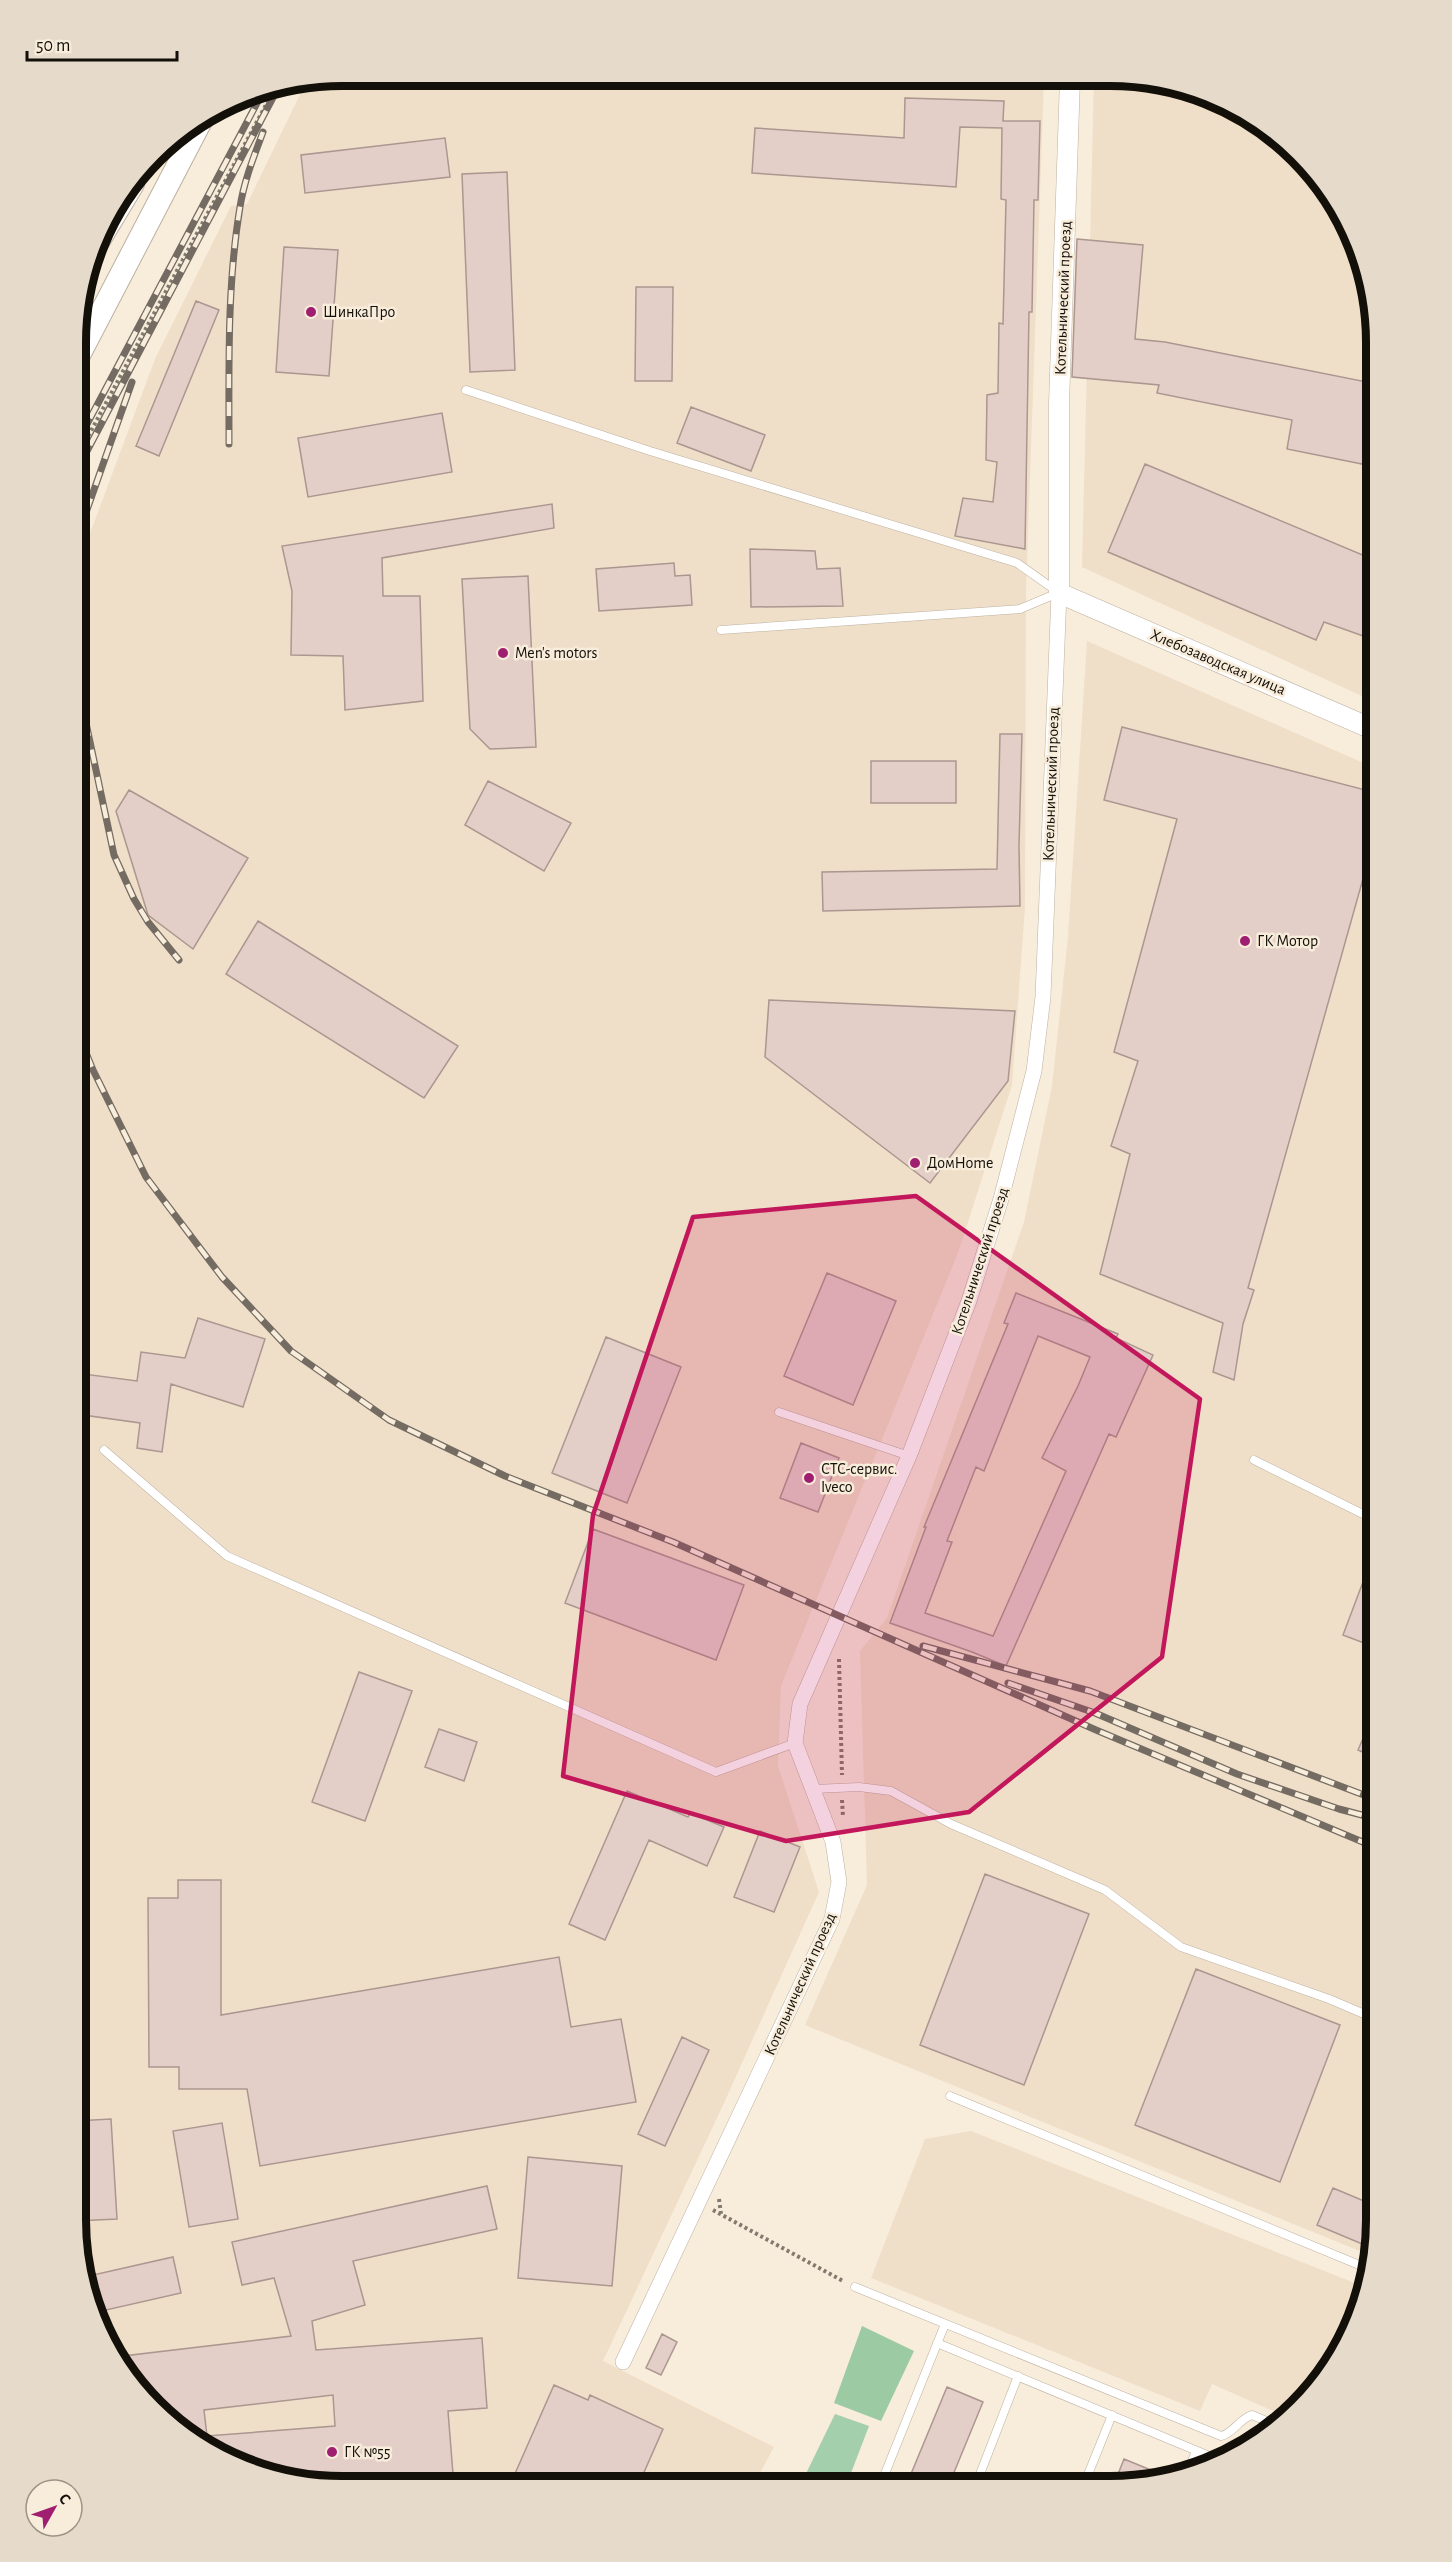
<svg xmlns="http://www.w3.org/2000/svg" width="1452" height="2562" viewBox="0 0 1452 2562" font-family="'Alegreya Sans',sans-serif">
	<rect width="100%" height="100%" fill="#f8ecdb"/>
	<path fill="#f0dfc8" d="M 342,75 L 1044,79 L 1026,591 L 1025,907 L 1012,1085 L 958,1253 L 781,1686 L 778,1766 L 819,1892 L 724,2103 L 603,2361 L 774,2447 L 753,2486 L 307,2485 L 239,2467 L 120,2369 L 89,2306 L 75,2220 L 77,610 L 86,610 L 89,536 L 155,359 L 231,206 L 247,204 L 306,82 Z
		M 1094,80 L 1162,80 L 1228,102 L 1286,141 L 1332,193 L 1363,256 L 1377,342 L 1377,703 L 1082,567 Z
		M 1087,641 L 1377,769 L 1376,2238 L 1372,2256 L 805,2025 L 867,1885 L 860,1651 L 887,1618 L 1024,1222 L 1052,1086 L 1068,937 Z
		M 971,2131 L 1365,2287 L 1357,2322 L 1322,2382 L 1287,2417 L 1212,2384 L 1200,2411 L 871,2278 L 925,2139 Z"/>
	<path fill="#a4cfac" d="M 835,2414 L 869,2426 L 846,2486 L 800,2486 Z"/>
	<path fill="#9bcaa3" d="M 862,2326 L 914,2351 L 881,2421 L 834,2403 Z"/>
	<path fill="#e4cec8" stroke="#ab9690" stroke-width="1.5" fill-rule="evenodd" d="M 905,98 L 1004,101 L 1003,121 L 1040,121 L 1038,200 L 1034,200 L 1032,312 L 1029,312 L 1025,549 L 955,536 L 963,498 L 993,502 L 997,462 L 986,460 L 987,395 L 998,393 L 999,323 L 1003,324 L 1006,200 L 1001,199 L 1002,128 L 960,127 L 956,187 L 752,173 L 755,128 L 904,138 Z
		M 445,138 L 450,177 L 305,193 L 301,155 Z
		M 507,172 L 515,370 L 470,372 L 462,174 Z
		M 1077,239 L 1143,245 L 1135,339 L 1165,342 L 1377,384 L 1377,467 L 1287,449 L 1292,420 L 1157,393 L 1159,385 L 1072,377 Z
		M 284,247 L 338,250 L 329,376 L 276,372 Z
		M 636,287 L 673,287 L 672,381 L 635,381 Z
		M 196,301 L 219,310 L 159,456 L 136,446 Z
		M 691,407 L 765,435 L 751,471 L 677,443 Z
		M 442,413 L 452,472 L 308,497 L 298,438 Z
		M 1145,464 L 1377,561 L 1377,641 L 1324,622 L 1316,640 L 1108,552 Z
		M 552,504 L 554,528 L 382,558 L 383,596 L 420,596 L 423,701 L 345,710 L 343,656 L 291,655 L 292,591 L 282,546 Z
		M 750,549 L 815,551 L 817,569 L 840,568 L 843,606 L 751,607 Z
		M 674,563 L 675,576 L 690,575 L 692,605 L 599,611 L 596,569 Z
		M 528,576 L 536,747 L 490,749 L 470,729 L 462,579 Z
		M 1122,727 L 1377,793 L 1377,829 L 1248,1288 L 1254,1290 L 1243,1324 L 1234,1380 L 1213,1372 L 1223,1323 L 1100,1274 L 1130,1154 L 1111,1146 L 1138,1061 L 1114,1052 L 1177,819 L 1104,800 Z
		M 1000,734 L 1022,734 L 1019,846 L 1020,906 L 823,911 L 822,872 L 997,869 Z
		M 871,761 L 956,761 L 956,803 L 871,803 Z
		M 488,781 L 571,823 L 544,871 L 465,825 Z
		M 129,790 L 248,858 L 193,949 L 148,915 L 116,811 Z
		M 258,921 L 458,1046 L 424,1098 L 226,974 Z
		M 769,1000 L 1015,1011 L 1008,1081 L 930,1183 L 765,1057 Z
		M 827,1273 L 896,1301 L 853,1405 L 784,1376 Z
		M 1016,1293 L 1118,1334 L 1116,1338 L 1153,1355 L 1116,1437 L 1109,1434 L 1006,1666 L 972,1652 L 890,1623 L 926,1527 L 924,1527 L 1008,1324 L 1004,1323 ZM 1038,1336 L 1090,1357 L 1078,1386 L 1042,1458 L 1066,1471 L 993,1636 L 925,1613 L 952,1542 L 947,1541 L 976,1467 L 984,1471 Z
		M 198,1318 L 265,1339 L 243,1407 L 171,1384 L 162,1452 L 137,1448 L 140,1423 L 76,1414 L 76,1373 L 137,1381 L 141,1352 L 185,1358 Z
		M 606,1337 L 681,1367 L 627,1503 L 552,1473 Z
		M 801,1443 L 839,1458 L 818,1512 L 780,1498 Z
		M 593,1529 L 744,1585 L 716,1660 L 565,1603 Z
		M 1375,1550 L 1377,1550 L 1377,1648 L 1343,1635 Z
		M 359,1672 L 412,1691 L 365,1821 L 312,1802 Z
		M 1377,1706 L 1377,1758 L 1358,1750 Z
		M 439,1729 L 477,1742 L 464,1781 L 425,1767 Z
		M 627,1791 L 688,1817 L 690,1813 L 724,1827 L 707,1866 L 649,1840 L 605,1940 L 569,1924 Z
		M 760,1831 L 800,1847 L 774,1912 L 734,1897 Z
		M 985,1874 L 1089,1914 L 1024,2085 L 920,2045 Z
		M 178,1880 L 221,1880 L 221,2015 L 559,1957 L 571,2027 L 621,2019 L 636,2102 L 260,2166 L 247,2089 L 179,2089 L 179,2067 L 149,2067 L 148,1898 L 178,1898 Z
		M 1196,1969 L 1340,2025 L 1280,2182 L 1135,2125 Z
		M 682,2037 L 709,2050 L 665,2146 L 638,2134 Z
		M 111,2119 L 117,2219 L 75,2221 L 75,2121 Z
		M 222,2123 L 238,2219 L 189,2227 L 173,2131 Z
		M 528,2157 L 622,2166 L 612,2286 L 518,2278 Z
		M 487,2186 L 497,2229 L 353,2261 L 365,2305 L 312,2321 L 316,2350 L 482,2338 L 487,2408 L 448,2411 L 453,2474 L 423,2476 L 423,2485 L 307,2485 L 239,2467 L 179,2432 L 120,2369 L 115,2357 L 291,2336 L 274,2278 L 242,2285 L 232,2242 ZM 333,2395 L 335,2426 L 207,2436 L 204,2410 Z
		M 1333,2188 L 1376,2206 L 1376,2238 L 1374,2249 L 1317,2225 Z
		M 173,2257 L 181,2293 L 93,2313 L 89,2306 L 84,2277 Z
		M 662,2334 L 677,2342 L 661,2375 L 646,2368 Z
		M 554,2385 L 588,2400 L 590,2395 L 663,2429 L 638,2486 L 510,2485 Z
		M 947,2387 L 983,2402 L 948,2487 L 906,2486 Z
		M 1124,2459 L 1168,2477 L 1113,2487 Z"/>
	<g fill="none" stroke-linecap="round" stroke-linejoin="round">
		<defs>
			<path id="service" d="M 466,390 L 650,451 L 1017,563 L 1058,592
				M 721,630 L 1020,609 L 1058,593
				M 779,1412 L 909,1456
				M 104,1450 L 227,1556 L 716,1772 L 795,1743
				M 1254,1460 L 1377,1521
				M 814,1789 L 859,1787 L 891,1791 L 951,1824 L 1105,1890 L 1181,1947 L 1329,1999 L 1376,2019
				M 950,2096 L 1369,2269
				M 855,2287 L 1221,2436 C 1234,2433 1239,2419 1252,2415 L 1278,2426
				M 937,2343 L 1219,2460
				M 1187,2474 L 1196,2451
				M 880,2486 L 945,2324
				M 975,2487 L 1018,2376
				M 1083,2487 L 1112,2415"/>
			<path id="minor" d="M 623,2362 L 832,1919 L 839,1882 L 833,1842 L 795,1743 L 800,1704 L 909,1456 L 969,1301 L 1001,1199 L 1034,1071 L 1043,997 L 1059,593"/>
			<path id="tertiary" d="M 1070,79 L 1059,404 L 1059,593 L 1377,731"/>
			<path id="secondary" d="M 95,247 L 133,184
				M 77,359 L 202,119"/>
		</defs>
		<use href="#service" stroke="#bcb1a1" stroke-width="9"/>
		<use href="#minor" stroke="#bcb1a1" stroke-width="16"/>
		<use href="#tertiary" stroke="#bcb1a1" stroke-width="21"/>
		<use href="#secondary" stroke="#bcb1a1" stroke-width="24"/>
		<path stroke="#817a6e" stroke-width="4" stroke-dasharray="3 3" stroke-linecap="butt" d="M 77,457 L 275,88
			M 839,1659 L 842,1775
			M 842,1800 L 843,1817
			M 719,2199 L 721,2214
			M 713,2210 L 843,2281"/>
		<use href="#service" stroke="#fff" stroke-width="8"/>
		<use href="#minor" stroke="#fff" stroke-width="15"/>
		<use href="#tertiary" stroke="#fff" stroke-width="20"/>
		<use href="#secondary" stroke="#fff" stroke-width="22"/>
		<defs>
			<path id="rail" d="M 77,443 L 264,90
				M 229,444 C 229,365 227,285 240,207 C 244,181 254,156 263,132
				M 77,470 L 278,88
				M 77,538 L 132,382
				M 77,574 L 86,529
				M 77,611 L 79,690 L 114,855 L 134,899 L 148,922 L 179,960
				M 76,1028 L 93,1070 L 146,1177 L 222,1277 L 291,1351 L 389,1420 L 505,1476 L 673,1542 L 1096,1730 L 1377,1848
				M 923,1646 L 1090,1691 L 1377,1800
				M 1008,1683 L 1095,1713 L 1237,1774 L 1339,1809 L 1377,1819"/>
		</defs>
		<use href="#rail" stroke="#746c62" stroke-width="7"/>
		<use href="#rail" stroke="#f8ecdb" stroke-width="4.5" stroke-dasharray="14" stroke-linecap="butt"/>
	</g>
	<path fill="#c2185b" fill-opacity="0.2" stroke="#c2185b" stroke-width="4.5" stroke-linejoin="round" d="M 916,1196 L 1200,1399 L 1162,1657 L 969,1812 L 786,1841 L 563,1776 L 593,1515 L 693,1217 Z"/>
	<g fill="#9f1e70" stroke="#f8ecdb" stroke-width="2">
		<circle cx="311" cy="312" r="6"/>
		<circle cx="503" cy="653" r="6"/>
		<circle cx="1245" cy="941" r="6"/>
		<circle cx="915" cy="1163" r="6"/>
		<circle cx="809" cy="1478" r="6"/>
		<circle cx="332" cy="2452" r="6"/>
	</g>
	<g text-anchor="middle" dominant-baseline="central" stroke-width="5" stroke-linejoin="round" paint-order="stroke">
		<g font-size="16" fill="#130f09" stroke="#f8ecdb">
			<text transform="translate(1063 298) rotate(-88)">Котельнический проезд</text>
			<text transform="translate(1218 662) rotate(23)">Хлебозаводская улица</text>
			<text transform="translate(1051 784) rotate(-88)">Котельнический проезд</text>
			<text transform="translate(980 1261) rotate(-72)">Котельнический проезд</text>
			<text transform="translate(800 1984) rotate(-66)">Котельнический проезд</text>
		</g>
		<g font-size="16" fill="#130f09" stroke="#f8ecdb" text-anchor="start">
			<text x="323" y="312">ШинкаПро</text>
			<text x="515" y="653">Men's motors</text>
			<text x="1257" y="941">ГК Мотор</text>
			<text x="927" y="1163">ДомHome</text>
			<text x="821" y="1469">СТС-сервис.<tspan x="821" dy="18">Iveco</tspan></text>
			<text x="344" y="2452">ГК №55</text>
		</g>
	</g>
	<path d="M0 0H1452V2562H0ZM342 86H1110A256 256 0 0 1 1366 342V2220A256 256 0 0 1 1110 2476H342A256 256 0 0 1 86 2220V342A256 256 0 0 1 342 86Z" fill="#e6daca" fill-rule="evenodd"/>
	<path fill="none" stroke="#130f09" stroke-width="8" d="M342 86H1110A256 256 0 0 1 1366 342V2220A256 256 0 0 1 1110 2476H342A256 256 0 0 1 86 2220V342A256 256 0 0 1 342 86Z"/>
	<g transform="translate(54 2508) rotate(50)"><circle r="28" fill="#f8ecdb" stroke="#9c9487" stroke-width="1.5"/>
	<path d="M0-4.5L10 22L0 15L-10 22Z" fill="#9f1e70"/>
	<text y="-9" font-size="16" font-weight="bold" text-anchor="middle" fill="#130f09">С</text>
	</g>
	<path d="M27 51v9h150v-9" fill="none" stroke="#130f09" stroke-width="3"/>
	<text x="36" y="51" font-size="18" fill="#130f09" stroke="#f8ecdb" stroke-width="4.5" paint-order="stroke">50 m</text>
</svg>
